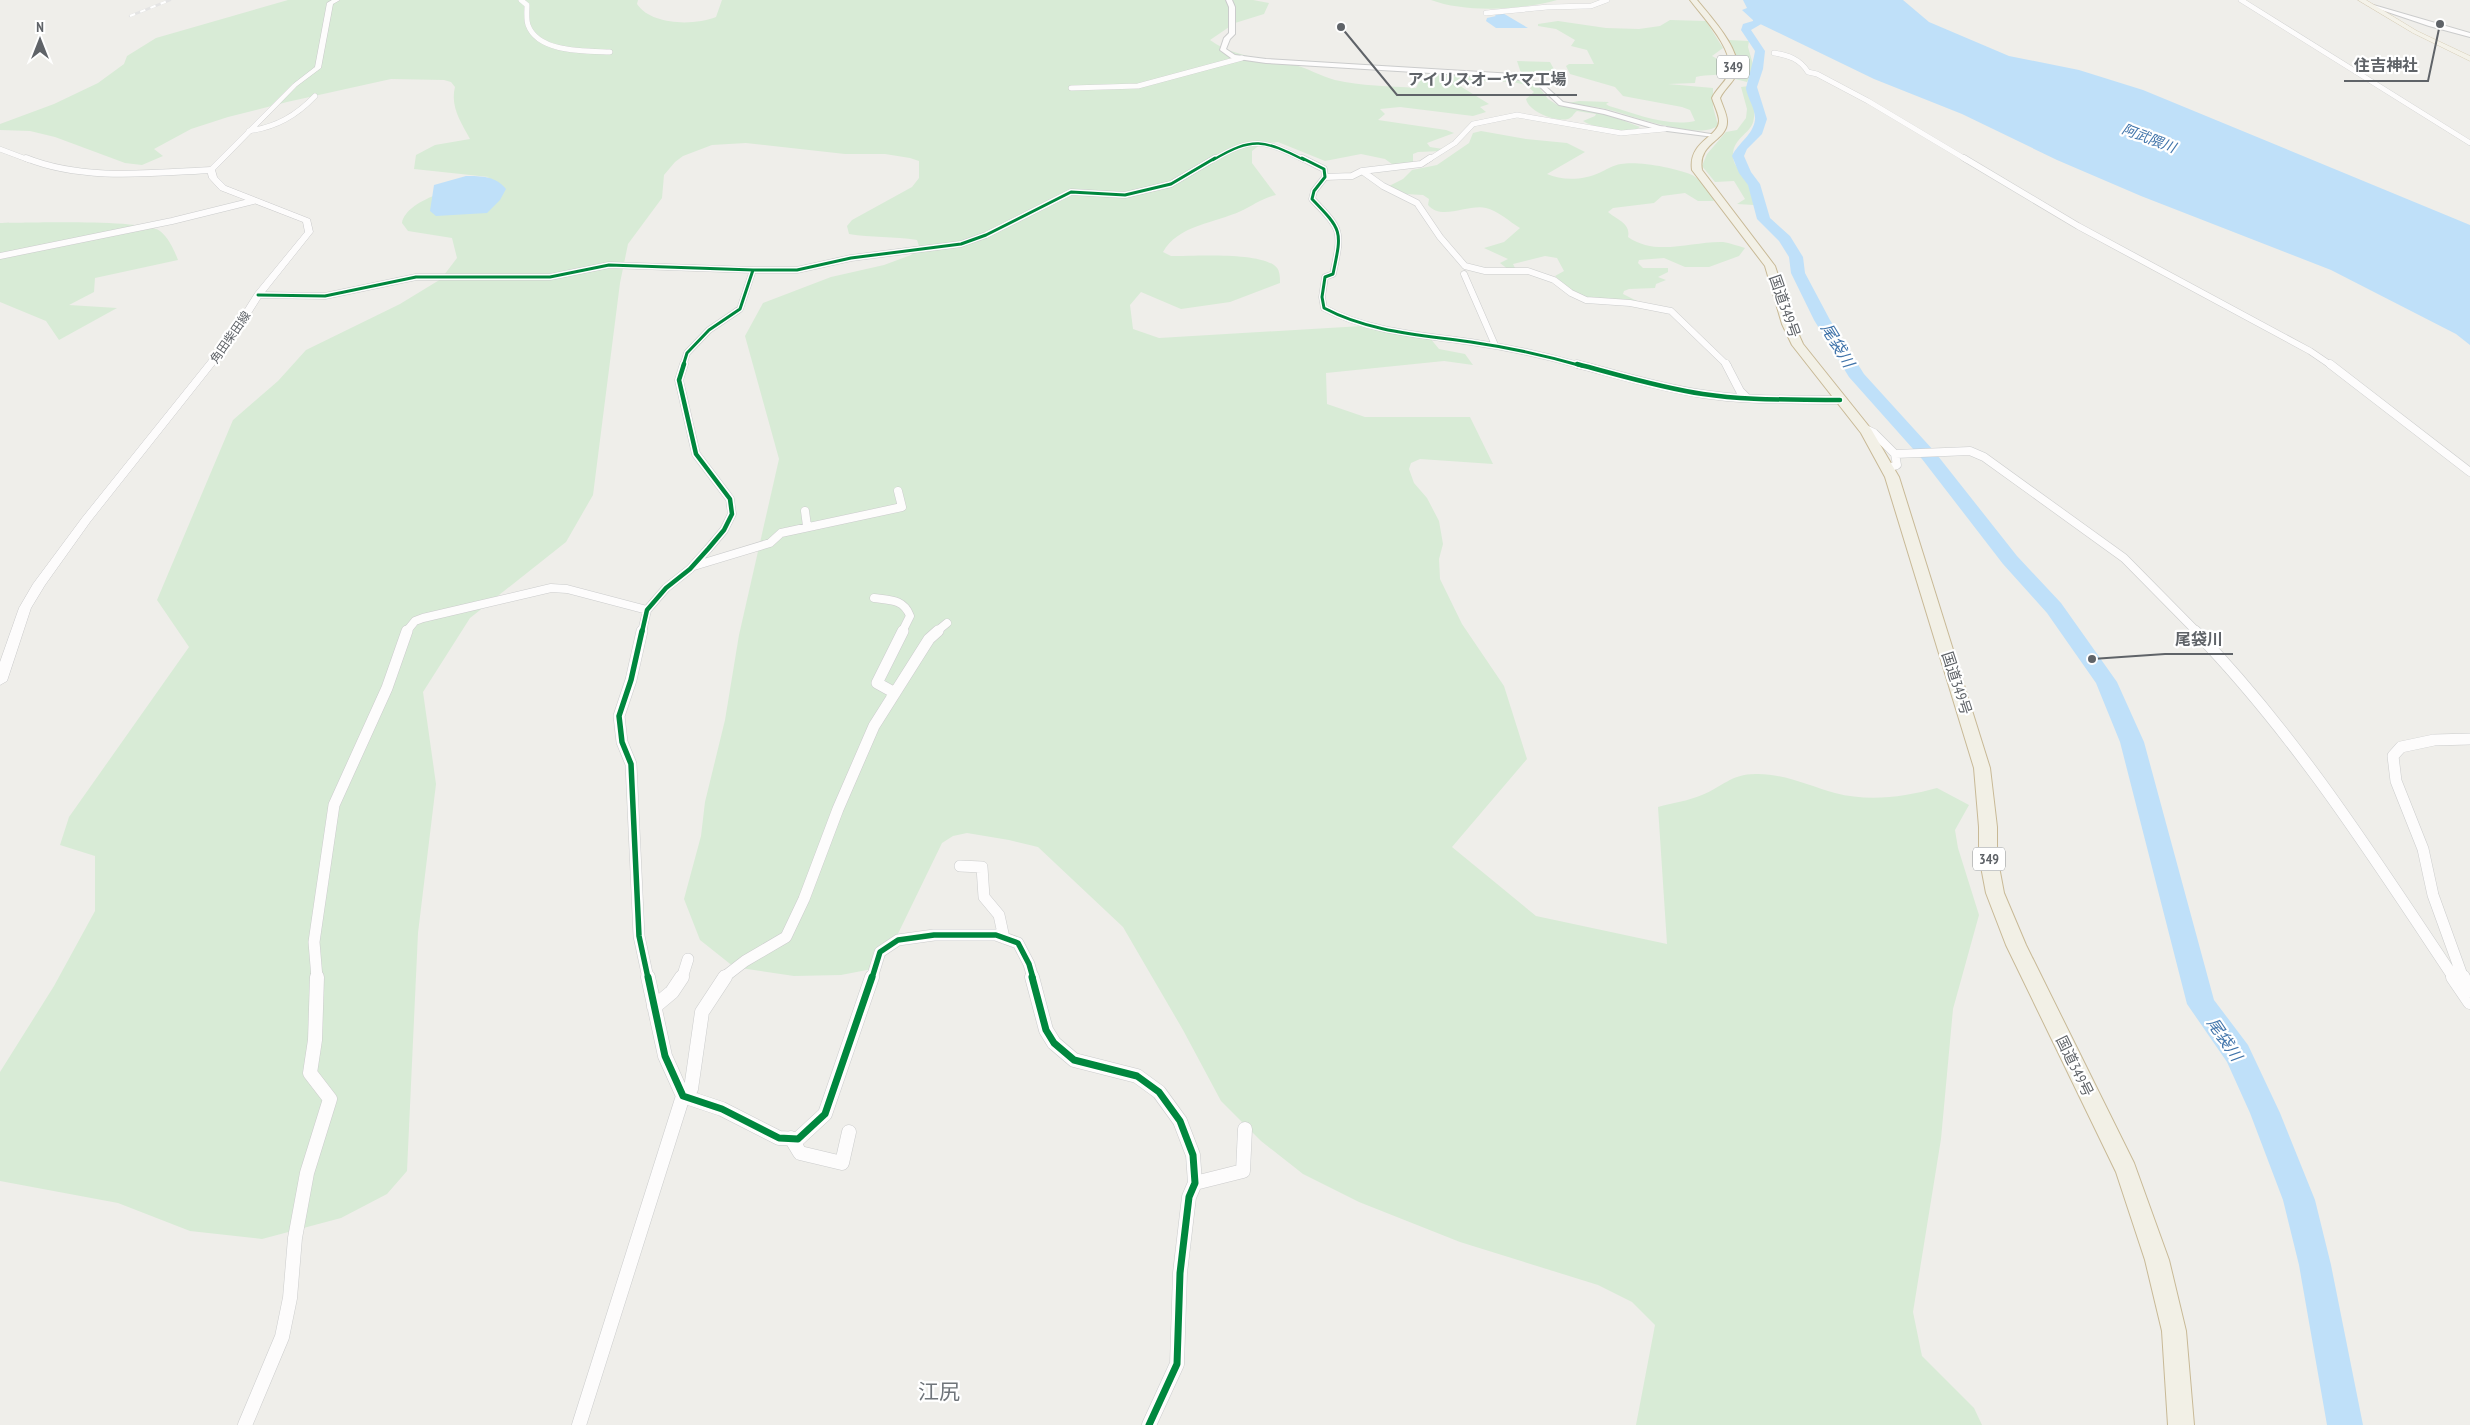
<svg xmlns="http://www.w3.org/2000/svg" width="2470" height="1425" viewBox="0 0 2470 1425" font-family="'PT Sans Narrow','Noto Sans JP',sans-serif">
	<rect width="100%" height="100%" fill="#efeeea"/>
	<path fill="#d8ebd6" d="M 288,0 L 638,0 L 637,4 C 651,25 693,26 716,17 L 722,0 L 1253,0 L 1269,3 L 1264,14 L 1235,23 L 1210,40 C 1231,56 1265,59 1291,64 C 1306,67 1320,76 1335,80 C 1361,86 1389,86 1416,88 L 1421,78 L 1435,72 L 1507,75 L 1539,87 L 1548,99 L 1559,106 L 1601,112 L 1640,127 C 1628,136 1596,129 1583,121 L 1595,116 L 1596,114 L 1577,111 C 1573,114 1573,117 1568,119 C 1555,122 1529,112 1526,99 L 1534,92 L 1526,85 L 1513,82 L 1465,80 L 1460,86 L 1489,104 L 1480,107 L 1486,112 L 1473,116 L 1400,107 L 1380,109 L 1385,114 L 1378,120 L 1446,130 L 1454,133 L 1427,143 L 1430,147 L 1443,149 L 1442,151 L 1418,152 L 1413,154 L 1413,162 L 1408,165 L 1396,167 L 1385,159 L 1361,154 L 1325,161 L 1278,142 L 1261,144 L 1252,151 L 1252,163 L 1276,195 C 1263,198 1252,206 1241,211 C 1215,223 1178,225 1163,252 L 1171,256 C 1196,256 1254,252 1274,265 C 1280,269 1280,276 1280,283 L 1230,302 L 1181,309 L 1141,292 L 1130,305 L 1133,329 L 1159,338 L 1362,326 L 1430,338 L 1439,349 L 1465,354 L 1473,365 L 1444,361 L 1326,373 L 1327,404 L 1365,417 L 1470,417 L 1493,464 L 1420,459 L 1411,463 L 1409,469 L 1414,483 L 1427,498 L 1439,521 L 1443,544 L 1439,559 L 1440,579 L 1462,624 L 1504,686 L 1527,759 L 1452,847 L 1536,916 L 1667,944 L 1658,807 C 1672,803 1688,801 1702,795 C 1722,787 1732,773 1758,774 C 1785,774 1810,786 1835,793 C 1869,802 1904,797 1937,788 L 1969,805 L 1955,830 L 1958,848 L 1979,915 L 1953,1009 L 1941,1139 L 1913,1312 L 1922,1356 L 1974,1408 L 1982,1425 L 1636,1425 L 1655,1325 L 1632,1302 L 1598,1285 L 1460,1242 L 1359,1202 L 1303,1174 L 1261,1141 L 1221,1101 L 1183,1030 L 1123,927 L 1038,847 L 1009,840 L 967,833 L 953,836 L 942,843 L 892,946 L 872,969 L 841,975 L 794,976 L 734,967 L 700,940 L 684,899 L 701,836 L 705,802 L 725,720 L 739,635 L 779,459 L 745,336 L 763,303 L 831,277 L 884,265 L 911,255 L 919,246 L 917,240 C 894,236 871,238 849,234 L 847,226 L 852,220 L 912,187 L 919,178 L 919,161 L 910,158 L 885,154 L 845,154 L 746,143 L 712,145 L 683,156 L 675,162 L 664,175 L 662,198 L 628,244 L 620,283 L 593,495 L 566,542 L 470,618 L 423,692 L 436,784 L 418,933 L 407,1171 L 387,1194 L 341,1218 L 262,1239 L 190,1231 L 118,1203 L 0,1181 L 0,1072 L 54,986 L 95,911 L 95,856 L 60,845 L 69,817 L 189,647 L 157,600 L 233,420 L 278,381 L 306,350 L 400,304 L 441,279 L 457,258 L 452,238 L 408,231 L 402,223 C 407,197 467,186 489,177 L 414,169 L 416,155 L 435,145 L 470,139 C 461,122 450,107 455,87 L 451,82 L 444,80 L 391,79 L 287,102 L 228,117 L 191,129 L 154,149 L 163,156 L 142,165 L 125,163 L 55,137 L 30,131 L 0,130 L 0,124 L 54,104 L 98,83 L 124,64 L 127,56 L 156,38 Z
		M 1431,0 L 1557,0 C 1523,10 1465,13 1431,0 Z
		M 1670,20 L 1706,21 L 1723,48 L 1712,56 L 1732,67 L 1730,72 C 1719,76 1708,74 1696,77 L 1695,83 L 1668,84 L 1713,88 L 1713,107 L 1718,125 C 1702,142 1630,115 1610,110 C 1596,106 1582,106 1568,103 L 1579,101 L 1609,102 L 1606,104 L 1609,106 C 1636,114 1667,127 1695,121 L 1690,110 L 1682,107 L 1623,96 L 1615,87 L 1570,74 L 1566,66 L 1569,64 L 1594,64 L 1587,50 L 1571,46 L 1575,40 L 1556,29 L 1538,26 L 1538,24 L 1558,21 L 1606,28 L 1639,29 L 1660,26 Z
		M 1728,40 L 1749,41 L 1748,47 L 1754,68 L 1747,82 L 1735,79 L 1738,65 Z
		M 1517,61 L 1550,62 L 1556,73 L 1521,73 Z
		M 1749,86 C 1753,96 1758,119 1750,128 C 1744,136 1734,141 1733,153 C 1732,168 1743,171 1749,182 C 1752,187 1753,198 1754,205 L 1737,204 L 1745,199 L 1734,181 L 1715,182 L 1702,166 L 1707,154 L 1726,132 L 1737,130 L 1746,118 L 1747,109 L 1741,87 Z
		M 1481,131 L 1526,139 L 1567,143 L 1585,152 L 1547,174 C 1562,181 1584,180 1599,173 C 1606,170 1613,165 1621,164 C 1639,161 1676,168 1692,175 C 1700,179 1712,194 1714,201 L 1698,201 L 1685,193 L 1662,196 L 1654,203 L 1613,208 L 1608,212 C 1617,220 1631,223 1628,237 C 1656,257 1692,241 1723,242 C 1730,243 1738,246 1745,248 L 1739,256 L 1709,267 L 1685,267 L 1664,258 L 1639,260 L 1638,263 L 1643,268 L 1668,268 L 1668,272 L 1658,277 L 1666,280 L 1656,284 L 1655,288 L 1629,289 L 1624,291 L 1623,294 L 1639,302 C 1602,301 1583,304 1555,276 L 1564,271 L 1557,258 L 1545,256 L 1513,264 L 1515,268 L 1509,270 L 1500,263 L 1508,259 L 1484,248 L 1504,242 L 1520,228 C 1510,222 1497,210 1486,208 C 1468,204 1441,221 1428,205 L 1429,199 L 1423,195 L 1405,194 L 1389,186 L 1403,179 L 1412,170 L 1437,165 L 1469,143 L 1473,133 Z
		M 0,223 C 28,223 142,219 160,231 C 169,238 174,250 178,260 L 95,278 L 94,292 L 69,305 L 117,308 L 59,340 L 46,321 L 0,302 Z"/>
	<path fill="#bfe0f9" d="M 1743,0 L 1903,0 L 1929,22 L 2009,56 L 2079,70 L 2143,90 L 2470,225 L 2470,345 L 2456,334 L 2331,270 L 2141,196 L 2057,160 L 1962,114 L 1874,79 L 1754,21 L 1742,10 L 1747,8 Z
		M 1501,12 L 1528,28 L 1496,28 L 1486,21 L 1487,18 L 1496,16 L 1493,14 Z
		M 466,176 C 481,176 496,176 506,189 L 500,200 L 487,213 L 436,216 L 430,211 L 434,185 Z"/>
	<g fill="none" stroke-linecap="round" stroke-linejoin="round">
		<path fill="#bfe0f9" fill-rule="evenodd" d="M 1765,0 L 1780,0 L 1763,7 L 1763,23 L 1751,30 L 1765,51 L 1763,69 L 1757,87 L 1767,119 L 1762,134 L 1747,149 L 1744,156 L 1751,172 L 1760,184 L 1770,218 L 1790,236 L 1803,257 L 1805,273 L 1830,320 L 1864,374 L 1934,451 L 2017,556 L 2061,603 L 2117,682 L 2144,742 L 2214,1000 L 2248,1045 L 2280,1113 L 2315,1200 L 2331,1265 L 2363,1425 L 2327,1425 L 2299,1265 L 2283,1200 L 2250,1113 L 2227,1062 L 2187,1004 L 2120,742 L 2096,683 L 2047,613 L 2003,564 L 1922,459 L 1849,377 L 1814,320 L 1791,273 L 1789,257 L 1779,241 L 1757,219 L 1748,185 L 1739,173 L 1732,156 C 1738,143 1753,135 1755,120 C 1756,110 1748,99 1746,89 C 1746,87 1754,59 1755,51 L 1741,30 L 1743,24 L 1753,21 L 1755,3 Z"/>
		<defs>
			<path id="minor-far4" d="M 521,0 L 527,5 C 527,11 526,19 528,25 C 538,53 586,51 610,52
				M 2241,0 L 2470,143
				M 1486,13 L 1548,7 L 1591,6 L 1607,0
				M 1774,53 C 1788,55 1800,59 1808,72 L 1817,74 L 1868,101 L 1967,160
				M 1071,88 L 1138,86 L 1242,58
				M 249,131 C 276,127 296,116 315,96
				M 0,149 L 29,160
				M 1213,160 C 1253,136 1264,140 1304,160
				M 1428,160 L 1455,143 L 1473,124 L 1517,115 L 1621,133 L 1665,129"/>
			<path id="minor-far3" d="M 26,158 C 83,181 151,173 211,170
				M 1302,158 L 1324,169 L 1325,177 L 1314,191 L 1312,199 C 1343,231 1342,231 1333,274 L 1325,277 L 1322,297 L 1324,308 C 1371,333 1425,335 1477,343 C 1512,348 1547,356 1582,366
				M 1964,158 L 2078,226 L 2310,351 L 2332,366
				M 1362,171 L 1383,186 L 1417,203 L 1440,237 L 1465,266 L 1485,271 L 1528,271 L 1554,280 L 1571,293 L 1586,300 L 1630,303 L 1671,311 L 1728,366
				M 1325,177 L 1352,176 L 1362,171 L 1421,164 L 1430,158
				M 0,256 L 172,221 L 253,201
				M 753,270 L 797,270 L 851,258 L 961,244 L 986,235 L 1071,192 L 1125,195 L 1171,184 L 1215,158
				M 1464,274 L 1495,345
				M 258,295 L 325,296 L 416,277 L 550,277 L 609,265 L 753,270 L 740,309 L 709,330 L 687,353 L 683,366"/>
			<path id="minor-far2" d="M 1577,364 C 1619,375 1661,388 1703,394 C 1748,401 1794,399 1840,400
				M 1726,364 L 1740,391 L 1747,398
				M 2330,364 L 2470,472
				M 1863,428 L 1874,433 L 1895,454 L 1970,451 L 1984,457 L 2124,558 L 2197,632
				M 1888,468 L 1897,465 L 1895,454
				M 805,511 L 807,526
				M 694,566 L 770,543 L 781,533 L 902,507 L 898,491
				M 874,598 C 890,600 904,599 910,616 L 902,632
				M 406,632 L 415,621 L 423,618 L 551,588 L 567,589 L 647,610
				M 642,632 L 647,610 L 666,588 L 690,569 L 708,549 L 724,530 L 732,514 L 730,499 L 696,454 L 679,380 L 684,364
				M 936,632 L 947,623"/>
			<path id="minor-far1" d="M 642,631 L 631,680 L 619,716 L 622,742 L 631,764 L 639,936 L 648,978
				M 2195,631 C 2296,735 2374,858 2454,978
				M 895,693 L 877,683 L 903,631
				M 960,866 L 982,867 L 984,897 L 999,915 L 1004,938
				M 317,978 L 314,942 L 334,805 L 387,688 L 407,631
				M 682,978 L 688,959
				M 723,978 L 745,961 L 786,937 L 804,899 L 838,809 L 874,726 L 929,639 L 938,631
				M 872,978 L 880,952 L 898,940 L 934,935 L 996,935 L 1018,943 L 1029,964 L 1033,978
				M 2463,978 L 2433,895 L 2423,849 L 2396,781 L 2393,756 L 2401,747 L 2434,740 L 2470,739"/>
			<path id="minor" d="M 648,977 L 665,1056 L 683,1096 L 722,1109 L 779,1138 L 798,1139 L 825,1114 L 872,977
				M 1032,977 L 1046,1030 L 1054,1043 L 1074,1060 L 1137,1076 L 1159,1092 L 1180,1121 L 1193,1155 L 1195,1183 L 1189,1197 L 1180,1273 L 1177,1364 L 1149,1425
				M 2453,977 L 2470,1002
				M 2463,977 L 2468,991
				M 654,1007 L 672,992 L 682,977
				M 791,1138 L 800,1153 L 842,1163 L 849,1132
				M 1195,1183 L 1243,1171 L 1245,1129
				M 245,1425 L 282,1337 L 290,1298 L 295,1238 L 307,1173 L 330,1099 L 310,1073 L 315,1040 L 317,977
				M 579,1425 L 683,1096 L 691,1089 L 702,1012 L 725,977"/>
			<path id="tertiary" d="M 1226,0 L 1232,0 L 1235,7 L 1235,34 L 1230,39 L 1226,49 L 1235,55 L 1266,59 L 1514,74 L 1543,84 L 1563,102 L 1605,110 L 1660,126 L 1717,135 L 1714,137 L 1659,130 L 1604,114 L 1559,105 L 1539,86 L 1513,78 L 1266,63 L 1231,58 L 1220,50 L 1224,38 L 1229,33 L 1229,7 Z
				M 2370,4 L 2470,33 L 2470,37 L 2429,26 L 2370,6 Z"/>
			<path id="secondary" d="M 332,0 L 340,0 L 333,4 L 321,68 L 297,86 L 215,170 L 217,177 L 226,186 L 310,219 L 313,232 L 262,296 L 235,339 L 90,522 L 45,585 L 31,608 L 7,681 L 0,685 L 0,662 L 19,608 L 33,584 L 82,518 L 228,336 L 255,293 L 305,232 L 303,222 L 220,190 L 209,178 L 207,170 L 293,84 L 315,67 L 327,3 Z"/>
			<path id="primary" d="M 2358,0 L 2366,0 L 2417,31 L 2470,56 L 2470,61 L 2413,33 Z"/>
			<path id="trunk" d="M 1690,0 L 1697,0 C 1710,16 1745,53 1736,75 C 1732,84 1724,89 1720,98 C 1722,105 1727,114 1727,121 C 1728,141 1697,142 1702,170 L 1775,266 L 1794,324 L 1803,344 L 1871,429 L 1899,477 L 1990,768 L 1997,827 L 1997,856 L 2004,893 L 2026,945 L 2134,1163 L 2169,1260 L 2186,1331 L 2194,1425 L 2168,1425 L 2162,1331 L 2145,1260 L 2116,1172 L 2006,945 L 1986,893 L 1979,856 L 1979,827 L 1974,768 L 1885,477 L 1861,433 L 1792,345 L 1782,324 L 1765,266 L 1692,170 C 1688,141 1719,137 1719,121 C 1719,114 1714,105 1712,98 C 1716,89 1724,84 1728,75 C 1738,53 1702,16 1690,0 Z"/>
		</defs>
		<use href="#minor-far4" stroke="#cbcccc" stroke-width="5.5"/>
		<use href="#minor-far3" stroke="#cbcccc" stroke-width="7"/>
		<use href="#minor-far2" stroke="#cbcccc" stroke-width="9"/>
		<use href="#minor-far1" stroke="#cbcccc" stroke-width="12"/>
		<use href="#minor" stroke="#cbcccc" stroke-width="15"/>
		<use href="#tertiary" stroke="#cbcccc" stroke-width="2"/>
		<use href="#secondary" stroke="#cacacb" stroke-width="1"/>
		<use href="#primary" stroke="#d7ceb8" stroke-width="1"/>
		<use href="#trunk" stroke="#c8b996" stroke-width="2"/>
		<use href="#minor-far4" stroke="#fdfcfc" stroke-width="5"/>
		<use href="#minor-far3" stroke="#fdfcfc" stroke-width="6"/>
		<use href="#minor-far2" stroke="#fdfcfc" stroke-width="8"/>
		<use href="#minor-far1" stroke="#fdfcfc" stroke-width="11"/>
		<use href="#minor" stroke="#fdfcfc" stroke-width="14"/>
		<use href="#tertiary" fill="#fdfcfc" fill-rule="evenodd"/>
		<use href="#secondary" fill="#fdfcfc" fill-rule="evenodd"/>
		<use href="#primary" fill="#f4f2e9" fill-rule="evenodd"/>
		<use href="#trunk" fill="#f2f0e6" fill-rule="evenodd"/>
		<defs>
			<path id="rail" d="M 130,16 L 170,0"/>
		</defs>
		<use href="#rail" stroke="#e4e4e4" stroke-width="2.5"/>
		<use href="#rail" stroke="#fff" stroke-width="2" stroke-dasharray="5.5" stroke-linecap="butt"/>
		<defs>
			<path id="cycleway-far4" d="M 1213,160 C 1253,136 1264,140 1304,160"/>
			<path id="cycleway-far3" d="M 1302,158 L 1324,169 L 1325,177 L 1314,191 L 1312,199 C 1343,231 1342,231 1333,274 L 1325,277 L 1322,297 L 1324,308 C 1371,333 1425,335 1477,343 C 1512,348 1547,356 1582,366
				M 753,270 L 797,270 L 851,258 L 961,244 L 986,235 L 1071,192 L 1125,195 L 1171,184 L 1215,158
				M 258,295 L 325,296 L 416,277 L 550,277 L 609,265 L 753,270 L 740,309 L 709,330 L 687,353 L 683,366"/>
			<path id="cycleway-far2" d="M 1577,364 C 1619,375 1661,388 1703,394 C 1748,401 1794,399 1840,400
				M 642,632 L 647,610 L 666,588 L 690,569 L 708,549 L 724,530 L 732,514 L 730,499 L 696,454 L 679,380 L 684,364"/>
			<path id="cycleway-far1" d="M 642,631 L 631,680 L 619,716 L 622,742 L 631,764 L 639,936 L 648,978
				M 872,978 L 880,952 L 898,940 L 934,935 L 996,935 L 1018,943 L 1029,964 L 1033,978"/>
			<path id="cycleway" d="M 648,977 L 665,1056 L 683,1096 L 722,1109 L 779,1138 L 798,1139 L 825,1114 L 872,977
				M 1032,977 L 1046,1030 L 1054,1043 L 1074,1060 L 1137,1076 L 1159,1092 L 1180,1121 L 1193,1155 L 1195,1183 L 1189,1197 L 1180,1273 L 1177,1364 L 1149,1425"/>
		</defs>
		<use href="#cycleway-far4" stroke="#fff" stroke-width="4"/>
		<use href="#cycleway-far3" stroke="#fff" stroke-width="5"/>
		<use href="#cycleway-far2" stroke="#fff" stroke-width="7"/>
		<use href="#cycleway-far1" stroke="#fff" stroke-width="9"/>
		<use href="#cycleway" stroke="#fff" stroke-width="10"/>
		<use href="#cycleway-far4" stroke="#00873e" stroke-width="2.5"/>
		<use href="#cycleway-far3" stroke="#00873e" stroke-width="3"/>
		<use href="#cycleway-far2" stroke="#00873e" stroke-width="4.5"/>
		<use href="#cycleway-far1" stroke="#00873e" stroke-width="5.5"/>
		<use href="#cycleway" stroke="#00873e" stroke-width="7"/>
	</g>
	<g text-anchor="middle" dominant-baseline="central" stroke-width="4.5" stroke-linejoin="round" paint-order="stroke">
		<g font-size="12" fill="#5f6368" stroke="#fff">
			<text transform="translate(230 337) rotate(-55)">角田柴田線</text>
		</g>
		<g fill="#fff" stroke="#8f9295" stroke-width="1">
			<rect x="1717" y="55.5" width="32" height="23" rx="4"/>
			<rect x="1973" y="847.5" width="32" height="23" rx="4"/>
		</g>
		<g font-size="14" font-weight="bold" fill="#5f6368">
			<text x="1733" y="67">349</text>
			<text x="1989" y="859">349</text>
		</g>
		<g font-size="14" font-style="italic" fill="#4174aa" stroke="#fff">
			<text transform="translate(2149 138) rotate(21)">阿武隈川</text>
		</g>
		<g font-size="15" fill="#5f6368" stroke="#fff">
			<text transform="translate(1785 306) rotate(71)">国道349号</text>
			<text transform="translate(1957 683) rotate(72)">国道349号</text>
			<text transform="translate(2075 1066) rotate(64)">国道349号</text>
		</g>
		<g font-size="16" font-style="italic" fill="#4174aa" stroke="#fff">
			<text transform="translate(1838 345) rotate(59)">尾袋川</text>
			<text transform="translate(2225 1039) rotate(56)">尾袋川</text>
		</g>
		<g font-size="21" fill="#70757a" stroke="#fff">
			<text x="939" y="1391">江尻</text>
		</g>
	</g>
	<path fill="none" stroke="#5f6368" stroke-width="2" d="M2440 24L2428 81H2344M1341 27L1397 95H1577M2092 659L2165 654H2233"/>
	<g fill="#5f6368" stroke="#fff" stroke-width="2">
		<circle cx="2440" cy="24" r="5"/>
		<circle cx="1341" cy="27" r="5"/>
		<circle cx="2092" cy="659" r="5"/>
	</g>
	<g font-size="16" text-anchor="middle" font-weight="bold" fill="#5f6368" stroke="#fff" stroke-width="4.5" stroke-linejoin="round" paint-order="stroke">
		<text x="2386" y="71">住吉神社</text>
		<text x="1487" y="85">アイリスオーヤマ工場</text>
		<text x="2199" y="645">尾袋川</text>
	</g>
	<g transform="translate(40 40)" stroke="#ffffff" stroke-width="4" paint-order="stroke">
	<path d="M0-4L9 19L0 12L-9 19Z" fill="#5f6368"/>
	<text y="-8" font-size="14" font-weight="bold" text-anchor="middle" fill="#5f6368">N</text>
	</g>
</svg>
